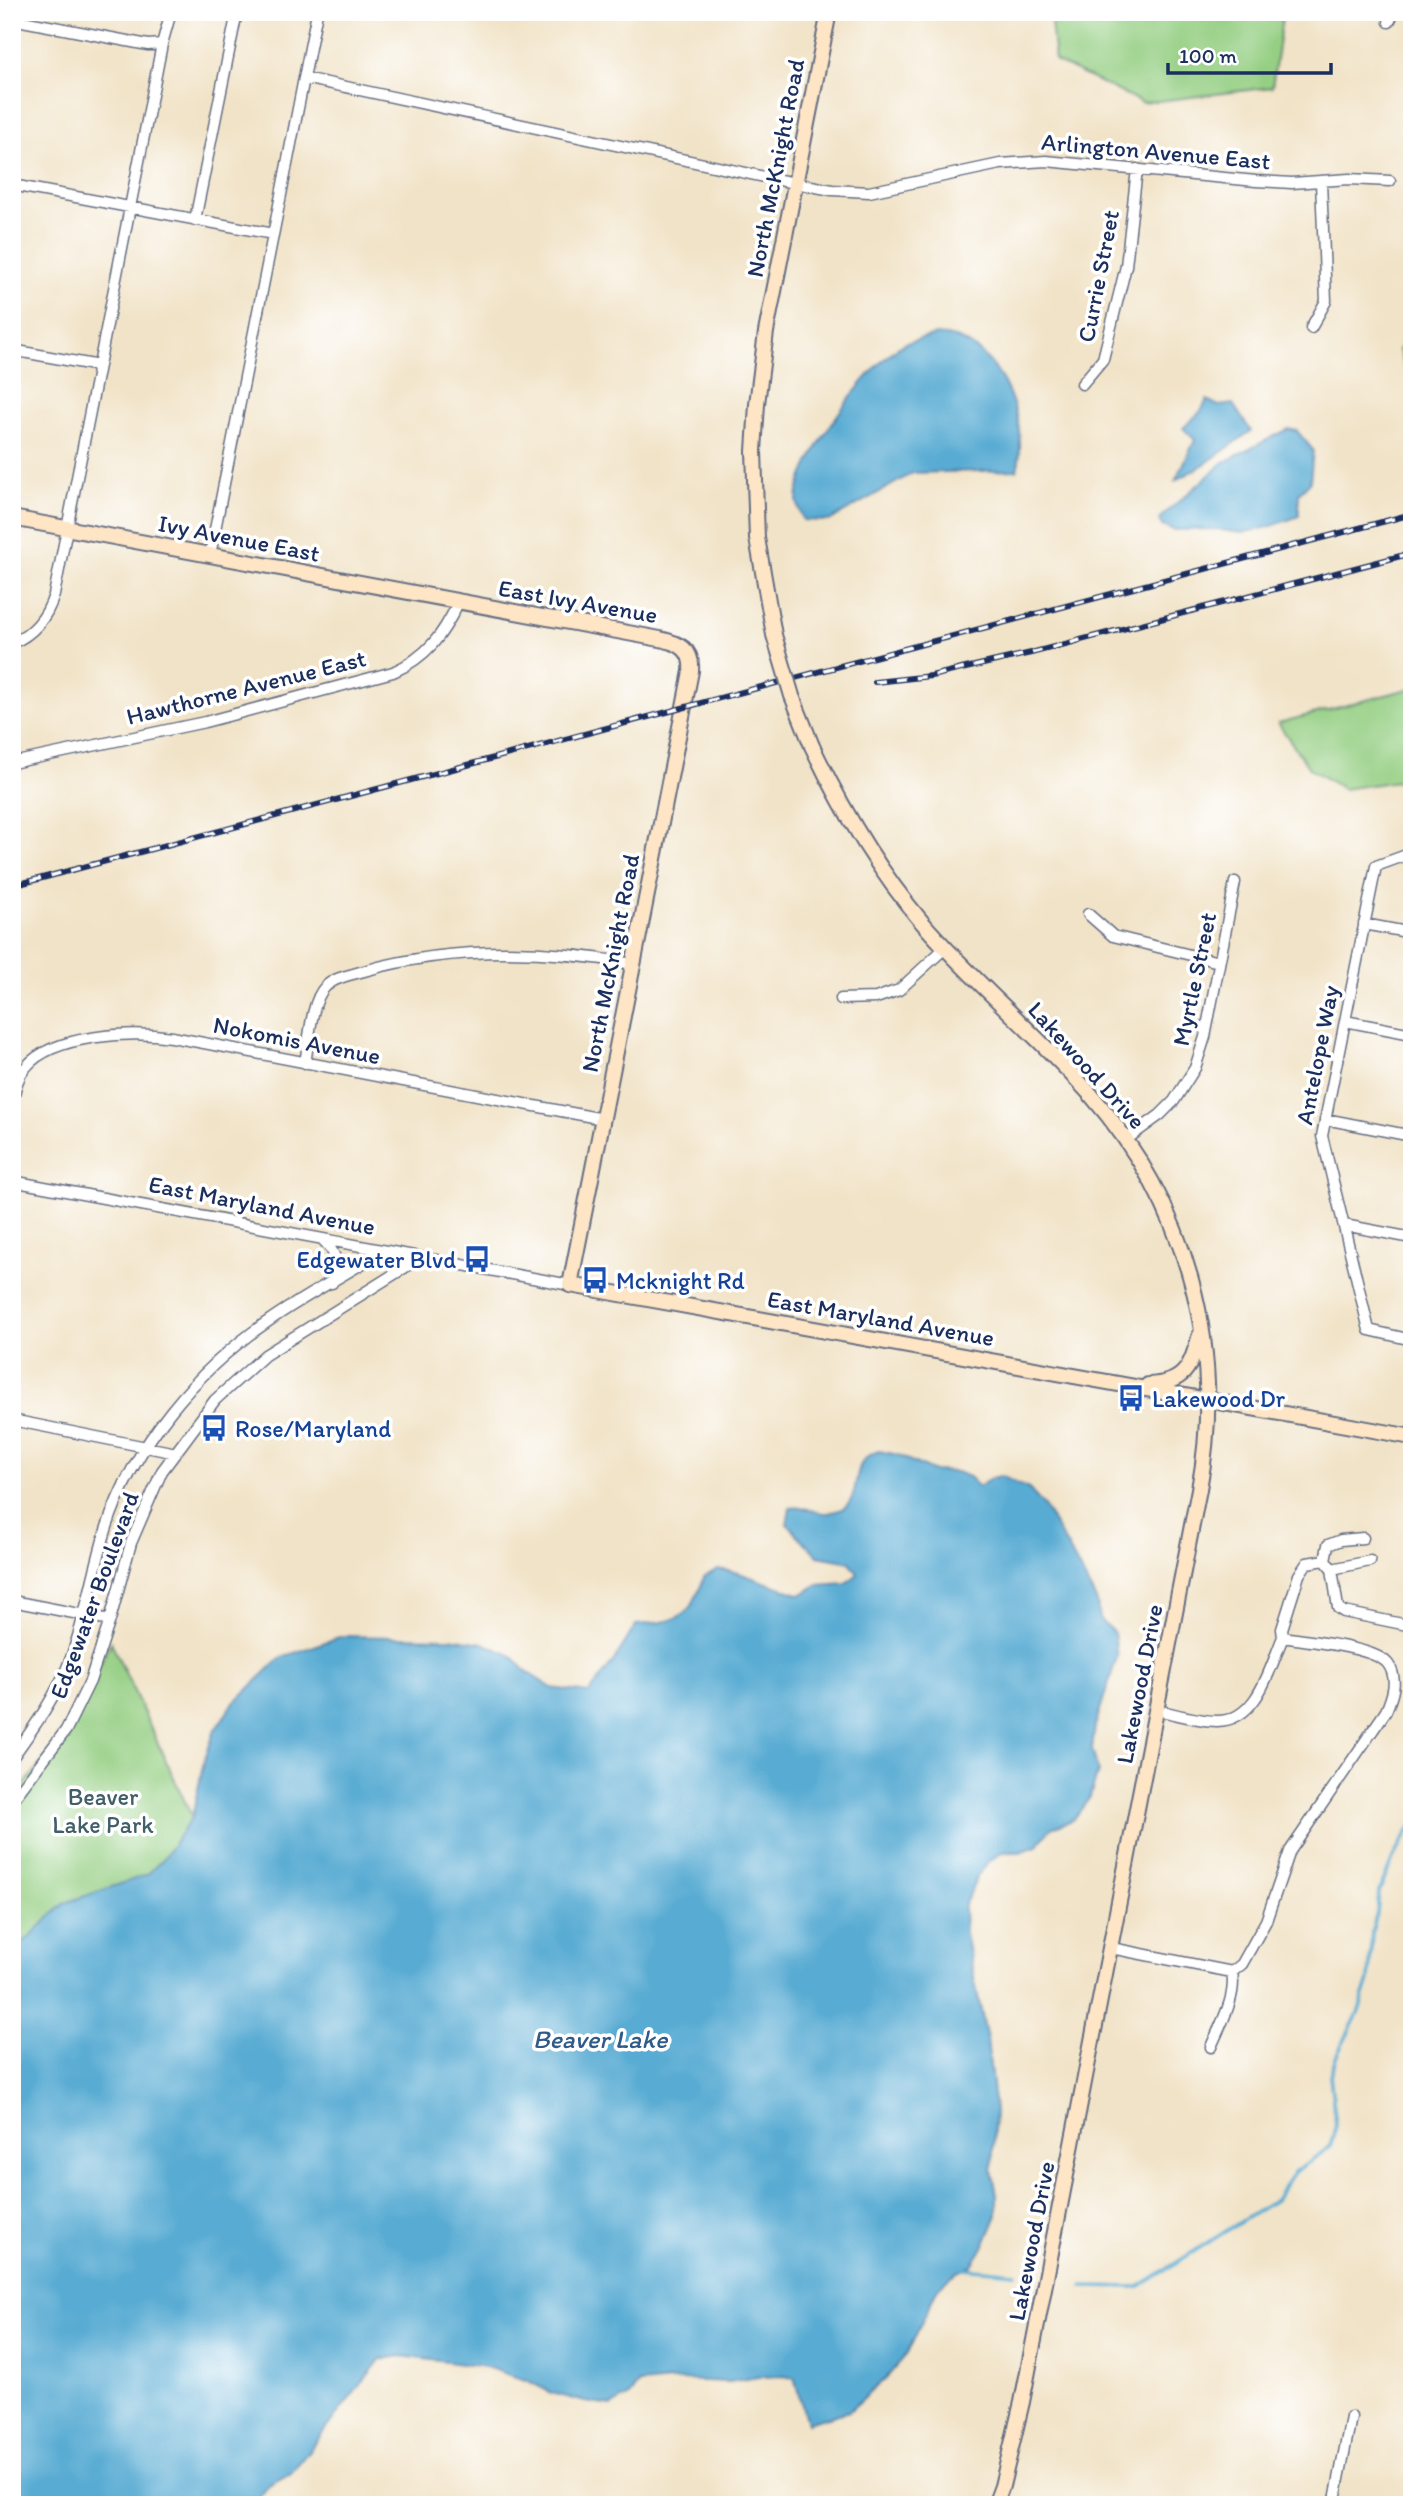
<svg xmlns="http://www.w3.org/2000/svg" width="1424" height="2517" viewBox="0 0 1424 2517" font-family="Itim,sans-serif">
	<rect width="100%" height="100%" fill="#fff"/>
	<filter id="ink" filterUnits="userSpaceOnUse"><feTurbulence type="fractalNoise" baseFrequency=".0143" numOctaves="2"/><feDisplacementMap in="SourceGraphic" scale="14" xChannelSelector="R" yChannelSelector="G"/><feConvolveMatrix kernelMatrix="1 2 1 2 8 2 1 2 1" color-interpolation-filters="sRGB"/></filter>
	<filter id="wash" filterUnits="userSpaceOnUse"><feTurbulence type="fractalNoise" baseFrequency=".00686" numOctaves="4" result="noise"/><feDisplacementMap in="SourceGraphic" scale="28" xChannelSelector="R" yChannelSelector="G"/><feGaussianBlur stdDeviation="1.57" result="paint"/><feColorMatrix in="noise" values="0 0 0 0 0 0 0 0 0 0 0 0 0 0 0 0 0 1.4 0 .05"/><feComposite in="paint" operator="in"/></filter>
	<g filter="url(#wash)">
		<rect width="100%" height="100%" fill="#f1e3c7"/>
		<path fill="#95cf83" stroke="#587f70" stroke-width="2" d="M 1050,12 L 1283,12 L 1272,87 L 1143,103 L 1055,61 Z
			M 1412,330 L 1412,392 L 1399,350 Z
			M 1412,688 L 1412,779 L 1343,789 L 1309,768 L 1278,723 Z
			M 111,1642 L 192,1817 L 164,1858 L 147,1875 L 65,1903 L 24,1942 L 12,1947 L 12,1801 L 66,1730 Z"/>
		<path fill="#58abd3" stroke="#3a6d98" stroke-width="2" d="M 936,335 C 996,335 1031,419 1017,470 L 913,473 L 829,521 L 803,520 C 801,513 797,506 797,499 C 800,459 869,363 904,344 C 913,340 926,338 936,335 Z
			M 1207,400 L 1219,406 L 1233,404 L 1251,431 L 1205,464 L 1176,480 L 1195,440 L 1183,428 L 1201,411 Z
			M 1288,429 L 1297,431 L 1313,450 L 1310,482 L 1299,493 L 1299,516 L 1269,527 L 1242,533 L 1212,529 L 1174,530 L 1162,526 L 1160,520 L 1162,516 L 1224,462 Z
			M 879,1451 L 898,1455 L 932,1471 L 957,1472 L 969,1477 L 979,1487 L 991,1478 L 1001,1476 L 1029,1489 L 1044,1506 L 1069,1549 L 1097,1602 L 1099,1619 L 1114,1633 L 1117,1657 L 1095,1726 L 1092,1749 L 1098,1771 L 1090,1797 L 1073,1820 L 1051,1828 L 1037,1846 L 1020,1852 L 1002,1852 L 988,1862 L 978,1875 L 964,1906 L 965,1934 L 987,2039 L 995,2111 L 992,2170 L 997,2194 L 997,2215 L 984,2246 L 972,2265 L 955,2273 L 937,2289 L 907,2354 L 887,2377 L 849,2411 L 807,2423 L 794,2378 L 783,2376 L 758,2377 L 729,2382 L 683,2380 L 639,2384 L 628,2397 L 612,2406 L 585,2402 L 552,2393 L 528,2381 L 486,2367 L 400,2356 L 380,2360 L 291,2473 L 270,2484 L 253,2505 L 12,2505 L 12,1947 L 24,1942 L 65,1903 L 147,1875 L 164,1858 L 192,1817 L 204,1761 L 215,1730 L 233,1704 L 280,1658 L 342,1636 L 450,1638 L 483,1643 L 511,1655 L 527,1672 L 552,1688 L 589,1693 L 613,1662 L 636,1625 C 679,1621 690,1619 704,1577 L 718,1569 L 739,1573 L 801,1595 L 817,1585 L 846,1583 L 858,1574 L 850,1562 L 818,1556 L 787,1524 L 790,1508 C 806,1505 818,1514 828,1513 C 873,1507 840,1462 879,1451 Z"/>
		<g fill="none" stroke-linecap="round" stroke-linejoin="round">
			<path stroke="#58abd3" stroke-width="3.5" d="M 962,2268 L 1016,2273
				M 1083,2286 L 1138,2287 L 1275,2200 L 1294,2172 L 1330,2147 L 1336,2125 L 1330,2076 L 1337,2055 L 1358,2014 L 1369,1980 L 1372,1931 L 1377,1913 L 1379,1892 L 1395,1854 L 1412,1826"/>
		</g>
	</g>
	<g filter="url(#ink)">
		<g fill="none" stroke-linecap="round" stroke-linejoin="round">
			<defs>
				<path id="street" d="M 12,19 L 148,45 L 162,44
					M 1389,22 L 1394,12
					M 304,78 L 774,179 L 832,190 L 869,192 L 1000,164 L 1046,161 L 1256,181 L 1292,183 L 1349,179 L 1390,181
					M 12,185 L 273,234
					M 195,220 L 237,12
					M 1311,328 L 1326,301 L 1321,182
					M 12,350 L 99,366
					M 1082,384 L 1103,359 L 1126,266 L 1137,169
					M 210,555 L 317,12
					M 12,643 C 34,634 47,617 54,595 L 162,44 L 171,12
					M 12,763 L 205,722 L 393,672 C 427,657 443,635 458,603
					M 1412,853 L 1376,866 L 1322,1136 L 1369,1330 L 1412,1340
					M 1088,914 L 1113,936 L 1219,962
					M 1364,924 L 1412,933
					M 841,999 L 876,998 L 899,990 L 945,948
					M 1345,1021 L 1412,1034
					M 305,1063 C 309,1042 311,1001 325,987 C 335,977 351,975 364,971 C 452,946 544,948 633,964
					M 12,1103 C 15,1090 17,1077 26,1067 C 53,1034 133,1031 172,1037 L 603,1119
					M 1325,1119 L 1412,1136
					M 1127,1139 L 1160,1115 L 1174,1101 L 1195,1068 L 1205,1037 L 1235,882
					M 12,1181 L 570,1285
					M 1344,1225 L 1412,1238
					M 323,1240 C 339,1256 337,1262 332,1283
					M 12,1420 L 176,1453
					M 1325,1560 L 1328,1545 L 1341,1540 L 1363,1538
					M 1332,1569 L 1370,1561
					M 12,1601 L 110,1620
					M 1283,1637 L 1282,1629 L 1299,1575 L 1307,1563 L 1325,1560 L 1332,1569 L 1338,1608 L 1344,1612 L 1412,1626
					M 12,1758 C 35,1726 57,1695 71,1658 C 86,1616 93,1572 106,1530 C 133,1445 197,1369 270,1320 C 306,1295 346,1274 383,1251
					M 12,1801 L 66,1730 L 90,1681 L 110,1620 L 131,1543 L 162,1471 L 215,1400 L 265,1355 L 420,1258
					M 1111,1948 L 1232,1972 L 1242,1964 L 1266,1921 L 1290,1851 L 1386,1711 C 1392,1697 1399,1679 1388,1664 C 1375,1647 1306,1641 1283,1637 C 1270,1667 1258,1721 1217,1721 C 1197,1721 1176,1714 1157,1710
					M 1211,2047 C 1221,2023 1237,1997 1232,1972
					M 1334,2505 L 1351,2417"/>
				<path id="secondary" d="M 12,518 L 660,639 C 679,643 693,649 691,671 L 570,1285 L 1412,1437
					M 774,635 L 757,538 L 754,451 L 757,404 L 766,332 L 829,12
					M 812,746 C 842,809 876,868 921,921 C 974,983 1037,1034 1091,1095 C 1186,1204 1226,1345 1199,1489 L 1022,2402 L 1002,2486 L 995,2505
					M 1148,1385 C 1186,1383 1190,1367 1200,1335"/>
			</defs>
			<use href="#street" stroke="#666e83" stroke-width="13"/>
			<use href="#secondary" stroke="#666e83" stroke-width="18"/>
			<use href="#street" stroke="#fff" stroke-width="10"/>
			<use href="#secondary" stroke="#fde5c5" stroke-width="14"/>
			<defs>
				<path id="rail" d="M 875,682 L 931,676 L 1031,653 L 1412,553
					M 12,886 L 1412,514"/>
			</defs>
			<use href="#rail" stroke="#1b2f5e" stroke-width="6"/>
			<use href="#rail" stroke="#fff" stroke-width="3.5" stroke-dasharray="10" stroke-linecap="butt"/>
			<defs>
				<path id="secondary-bridge" d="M 774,635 L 792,696 L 812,746"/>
			</defs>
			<use href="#secondary-bridge" stroke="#666e83" stroke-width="18" stroke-linecap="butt"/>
			<use href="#secondary-bridge" stroke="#fde5c5" stroke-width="14"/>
		</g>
	</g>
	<defs>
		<symbol id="bus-bare" viewBox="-9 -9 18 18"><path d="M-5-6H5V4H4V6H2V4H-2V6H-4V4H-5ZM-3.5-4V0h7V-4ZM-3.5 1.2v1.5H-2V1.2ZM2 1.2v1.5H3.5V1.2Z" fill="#1a4fb4" stroke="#fff" stroke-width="2.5" paint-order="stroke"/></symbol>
	</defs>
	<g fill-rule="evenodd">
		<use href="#bus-bare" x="458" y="1240" width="38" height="38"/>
		<use href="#bus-bare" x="576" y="1261" width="38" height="38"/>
		<use href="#bus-bare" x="1112" y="1379" width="38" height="38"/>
		<use href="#bus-bare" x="195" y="1409" width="38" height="38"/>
	</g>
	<g text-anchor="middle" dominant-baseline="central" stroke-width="7" stroke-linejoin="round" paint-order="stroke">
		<g font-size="24" fill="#1b2f5e" stroke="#fff">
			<text transform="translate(1156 151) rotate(5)">Arlington Avenue East</text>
			<text transform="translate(775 168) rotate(-79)">North McKnight Road</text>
			<text transform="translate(1098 276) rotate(-79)">Currie Street</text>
			<text transform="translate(239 538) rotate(11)">Ivy Avenue East</text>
			<text transform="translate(578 601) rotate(10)">East Ivy Avenue</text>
			<text transform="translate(246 687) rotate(-14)">Hawthorne Avenue East</text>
			<text transform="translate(610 963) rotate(-79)">North McKnight Road</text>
			<text transform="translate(1194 979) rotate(-78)">Myrtle Street</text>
			<text transform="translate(297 1040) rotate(11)">Nokomis Avenue</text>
			<text transform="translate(1317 1055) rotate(-79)">Antelope Way</text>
			<text transform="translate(1087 1065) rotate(48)">Lakewood Drive</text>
			<text transform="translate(262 1205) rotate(11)">East Maryland Avenue</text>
			<text transform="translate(881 1318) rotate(10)">East Maryland Avenue</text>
			<text transform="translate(94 1595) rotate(-70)">Edgewater Boulevard</text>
			<text transform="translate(1139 1684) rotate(-79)">Lakewood Drive</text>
			<text transform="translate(1031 2241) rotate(-79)">Lakewood Drive</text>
		</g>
		<g font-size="24" fill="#164399" stroke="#fff" text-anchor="start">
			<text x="456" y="1259" text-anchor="end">Edgewater Blvd</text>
			<text x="616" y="1280">Mcknight Rd</text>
			<text x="1152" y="1398">Lakewood Dr</text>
			<text x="235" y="1428">Rose/Maryland</text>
		</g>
		<g font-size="24" fill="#405f69" stroke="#fff">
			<text x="103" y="1796">Beaver<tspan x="103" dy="28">Lake Park</tspan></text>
		</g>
		<g font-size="26" font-style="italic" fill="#305a87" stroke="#fff">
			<text x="600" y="2039">Beaver Lake</text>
		</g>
	</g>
	<rect width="1424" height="2517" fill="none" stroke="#fff" stroke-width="42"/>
	<path d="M1168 63v10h163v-10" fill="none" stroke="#1b2f5e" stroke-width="3.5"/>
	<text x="1179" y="63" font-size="21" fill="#1b2f5e" stroke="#ffffff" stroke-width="5" paint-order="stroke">100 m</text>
</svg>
